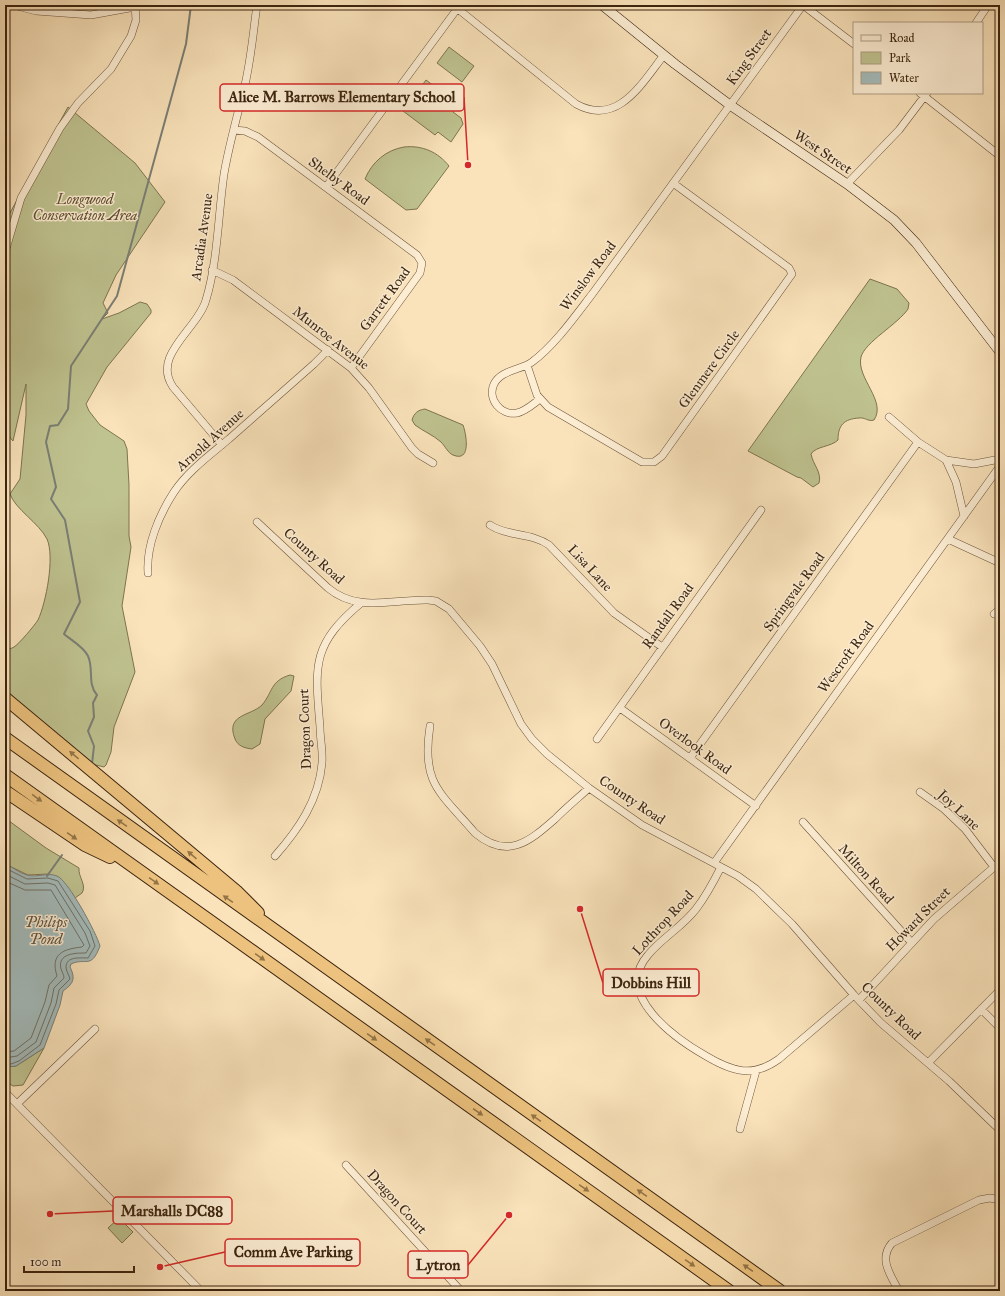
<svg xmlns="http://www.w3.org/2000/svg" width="1005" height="1296" viewBox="0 0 1005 1296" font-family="'IM FELL Great Primer',serif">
	<rect width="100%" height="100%" fill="#fae3bb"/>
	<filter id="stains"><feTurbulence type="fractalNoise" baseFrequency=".005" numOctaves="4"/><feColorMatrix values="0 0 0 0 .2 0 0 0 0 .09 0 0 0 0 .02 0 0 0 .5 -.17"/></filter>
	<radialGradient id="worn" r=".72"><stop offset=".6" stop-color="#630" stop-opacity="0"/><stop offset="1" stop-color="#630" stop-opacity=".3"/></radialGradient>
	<path fill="#bfc390" stroke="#7e7450" d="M 449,47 L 474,66 L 462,82 L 437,63 Z
		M 426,80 L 458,104 L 453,112 L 461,118 L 463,124 L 451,142 L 438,132 L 435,135 L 403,111 Z
		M 68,107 L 135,163 L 165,202 L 116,275 L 103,303 L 108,313 L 102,319 L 119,313 L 140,302 L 147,304 L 151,310 L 151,313 L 107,367 L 86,404 L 89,411 L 100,425 L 124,441 L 127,449 L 129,485 L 129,536 L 131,547 L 122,606 L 135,672 L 114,727 L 111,752 L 106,765 L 104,767 L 92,764 L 5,702 L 5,649 C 8,649 11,649 14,647 C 18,645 35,625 38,620 C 46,603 55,557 47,539 C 39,523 15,509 10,494 L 20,479 L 26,415 L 26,384 L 13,441 L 5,432 L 5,222 Z
		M 404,147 C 422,145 438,152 449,166 L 417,209 L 406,210 L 365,179 C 372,162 386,150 404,147 Z
		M 870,279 L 897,289 L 909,303 L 908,309 C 898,324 865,342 861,357 C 856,378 887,401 874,420 C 868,422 865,417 859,418 C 844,419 838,425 838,440 C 831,447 816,446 811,454 C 813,465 822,472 819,483 L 813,487 L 801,478 L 797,477 L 748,451 Z
		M 425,409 L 463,425 C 466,433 472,463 453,455 C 448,453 445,446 441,442 C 433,435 423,431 415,425 L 412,420 C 414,413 418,410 425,409 Z
		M 290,675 L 294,676 L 291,691 L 265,719 L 260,744 L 252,749 C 244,748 238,746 235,739 C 225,714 251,716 262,705 C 273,692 270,681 290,675 Z
		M 5,818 L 46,848 L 79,868 C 78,877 87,885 82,893 L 75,898 L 60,878 L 48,874 L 28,875 L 5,864 Z
		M 44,1048 L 23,1085 L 13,1086 L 5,1081 L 5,1067 L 16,1066 Z
		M 119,1218 L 133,1232 L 122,1243 L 108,1228 Z"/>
	<path fill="#a3bbbb" stroke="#7a7f76" d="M 5,864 C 13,867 19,873 27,875 C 37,878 47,872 57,876 C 68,880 97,934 100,946 C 91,970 86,957 71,964 L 70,967 C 76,979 73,984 63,991 L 60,1005 L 44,1048 L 16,1066 L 5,1067 Z"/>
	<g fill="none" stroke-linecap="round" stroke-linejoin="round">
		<path stroke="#707065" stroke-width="1" d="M 5,868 L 27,879 L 48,878 L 58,881 L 90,931 L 95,946 L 88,958 C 81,958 66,956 66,967 C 66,971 69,975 70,979 L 59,990 L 56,1004 L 40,1045 L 19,1061 L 11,1064 L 5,1063
			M 5,874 L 25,884 L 48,883 L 55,885 L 85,933 L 90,946 L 86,953 C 76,953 57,953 61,969 C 62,972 64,975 64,978 L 54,988 L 51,1003 L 36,1042 L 17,1056 L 5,1058
			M 5,881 L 25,890 L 51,890 L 84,945 L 82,947 C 63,949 50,954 57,976 L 49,985 L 45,1002 L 31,1038 L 14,1051 L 5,1052"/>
		<path stroke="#7a7f76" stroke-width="2" d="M 92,764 L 94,746 L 88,731 L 94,717 L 93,703 L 97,695 C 87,684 94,669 88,656 C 84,647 71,640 64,634 L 80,602 L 65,520 L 51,499 L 56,487 L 46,442 L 50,426 L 58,425 L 68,409 L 71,366 L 117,296 L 186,44 L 191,5
			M 47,876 L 62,855"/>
		<defs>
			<path id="street" d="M 453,5 L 576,104 C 618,127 642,83 664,55
				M 803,5 L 854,44
				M 21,7 L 36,11 L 91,15 L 135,7
				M 976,23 L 988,5
				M 920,93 L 1000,156
				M 234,130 L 245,131 L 258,137 L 417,255 L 422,263 L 420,273 L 351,368
				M 847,184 L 899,130 L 927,93
				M 326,187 L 457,9
				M 5,252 L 21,198 L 60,128 L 78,103 L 111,69 L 131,36 L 136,20 L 135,5
				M 212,270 L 233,280 L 351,368 L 369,388 L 412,448 L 418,454 L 433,463
				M 527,365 L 537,395 L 548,407 L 642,462 L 654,462 L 662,456 L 792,274 L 789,268 L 673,183
				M 540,399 C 533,404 526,411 517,413 C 501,416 487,399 494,384 C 501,370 521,370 532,362 C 555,345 576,315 593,293 L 803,5
				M 889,417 L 918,442 L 946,460 L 956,482 L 964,516
				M 222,445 L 173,387 C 151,355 198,329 206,300 C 218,260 218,216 224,174 C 229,145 237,117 244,89 C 251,61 253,33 257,5
				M 946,460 L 974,464 L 1000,459
				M 257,522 L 328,588 C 358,613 392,599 428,600 L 436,601 L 449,609 L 480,646 L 492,664 L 521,724 L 532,739 L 547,754 L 589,788 L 642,825 L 738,876 L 756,889 L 792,924 L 854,995 L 881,1023 L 949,1081 L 1000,1130
				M 490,525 C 508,537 530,532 549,545 L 614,613 L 662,647
				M 948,539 L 1000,563
				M 148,573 C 146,546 159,515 174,492 C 188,471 210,455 229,439 C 257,414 286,389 314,364 L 328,350
				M 994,614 L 1000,609
				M 620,708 L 756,806
				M 430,726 C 421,784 440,792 475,833 C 507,860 529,842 555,819 C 566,808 578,798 589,788
				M 597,739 L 761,510
				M 690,758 L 918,442
				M 920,792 L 944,809 L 965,829 L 994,867
				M 803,822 L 911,942
				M 275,856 C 298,830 319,800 322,763 C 323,751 320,739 320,727 C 315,666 311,645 361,603
				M 714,863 L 1000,466
				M 721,867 C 714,881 706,896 696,909 C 682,927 662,938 648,955 C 613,995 676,1039 706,1056 C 733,1072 753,1078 779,1059 L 854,995
				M 859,1000 L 934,919 L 1000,862
				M 981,1009 L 1000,1028
				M 928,1063 L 1000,990
				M 5,1092 L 201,1291
				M 18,1103 L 95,1029
				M 740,1129 L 756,1071
				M 346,1165 L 461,1291
				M 899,1291 C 891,1276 878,1259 892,1243 L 979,1200 L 990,1198 L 1000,1200"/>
			<path id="secondary" d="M 602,5 L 675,64 L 730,105 L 847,184 L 894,220 L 916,243 L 1000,352"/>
			<path id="highway" d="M 5,698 L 236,891 L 258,913
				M 5,738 L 780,1291
				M 5,775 L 729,1291
				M 5,791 L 85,845 L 110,857"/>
		</defs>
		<use href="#street" stroke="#6c543a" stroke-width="8"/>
		<use href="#secondary" stroke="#3c250f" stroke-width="10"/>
		<use href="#highway" stroke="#3c250f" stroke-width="14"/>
		<use href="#street" stroke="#fcedd3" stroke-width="7"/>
		<use href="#secondary" stroke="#fcedd3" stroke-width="9"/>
		<use href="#highway" stroke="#edc27e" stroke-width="12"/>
	</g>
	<defs><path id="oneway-solid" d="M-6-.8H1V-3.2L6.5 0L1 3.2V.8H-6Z"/></defs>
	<g fill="#947446">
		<use href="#oneway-solid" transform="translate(74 755) rotate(-140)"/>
		<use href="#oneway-solid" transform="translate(37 798) rotate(36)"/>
		<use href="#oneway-solid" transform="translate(122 823) rotate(-145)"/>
		<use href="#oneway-solid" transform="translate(72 836) rotate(34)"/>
		<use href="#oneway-solid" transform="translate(192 855) rotate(-139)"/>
		<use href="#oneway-solid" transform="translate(154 881) rotate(35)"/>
		<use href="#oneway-solid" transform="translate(228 899) rotate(-145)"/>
		<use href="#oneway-solid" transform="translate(260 957) rotate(35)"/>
		<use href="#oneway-solid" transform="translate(372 1037) rotate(35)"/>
		<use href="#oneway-solid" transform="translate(430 1042) rotate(-145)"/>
		<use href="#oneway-solid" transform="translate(478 1112) rotate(35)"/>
		<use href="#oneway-solid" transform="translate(536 1118) rotate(-145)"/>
		<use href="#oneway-solid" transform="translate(584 1188) rotate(35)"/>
		<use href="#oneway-solid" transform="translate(642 1193) rotate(-145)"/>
		<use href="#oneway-solid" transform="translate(690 1263) rotate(35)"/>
		<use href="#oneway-solid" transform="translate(748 1268) rotate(-145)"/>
	</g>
	<g text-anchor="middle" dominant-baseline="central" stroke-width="3" stroke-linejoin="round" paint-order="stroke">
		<g font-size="14" fill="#3c250f" stroke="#fcedd3">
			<text transform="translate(749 57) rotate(-54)">King Street</text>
			<text transform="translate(823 152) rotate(34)">West Street</text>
			<text transform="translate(339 181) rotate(36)">Shelby Road</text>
			<text transform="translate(202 237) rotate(-82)">Arcadia Avenue</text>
			<text transform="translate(588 276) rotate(-53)">Winslow Road</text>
			<text transform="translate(385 299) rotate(-54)">Garrett Road</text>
			<text transform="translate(331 338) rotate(38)">Munroe Avenue</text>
			<text transform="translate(709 369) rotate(-54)">Glenmere Circle</text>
			<text transform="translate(210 440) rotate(-42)">Arnold Avenue</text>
			<text transform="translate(314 556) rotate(42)">County Road</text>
			<text transform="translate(590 568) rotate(47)">Lisa Lane</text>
			<text transform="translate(794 592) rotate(-54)">Springvale Road</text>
			<text transform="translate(668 616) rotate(-54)">Randall Road</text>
			<text transform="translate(846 657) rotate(-54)">Wescroft Road</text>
			<text transform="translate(305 729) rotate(-92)">Dragon Court</text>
			<text transform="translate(695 746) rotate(36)">Overlook Road</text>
			<text transform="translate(632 800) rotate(34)">County Road</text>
			<text transform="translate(959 810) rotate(43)">Joy Lane</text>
			<text transform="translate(866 874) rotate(48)">Milton Road</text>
			<text transform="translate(918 919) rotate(-45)">Howard Street</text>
			<text transform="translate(663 923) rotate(-47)">Lothrop Road</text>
			<text transform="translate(891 1011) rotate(44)">County Road</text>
			<text transform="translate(397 1202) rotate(48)">Dragon Court</text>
		</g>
		<g font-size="14" font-style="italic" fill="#5d4c2f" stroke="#fcedd3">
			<text x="85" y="199">Longwood<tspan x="85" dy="16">Conservation Area</tspan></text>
		</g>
		<g font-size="15" font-style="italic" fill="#5b5243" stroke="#fcedd3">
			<text x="46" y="922">Philips<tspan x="46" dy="17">Pond</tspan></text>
		</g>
	</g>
	<path fill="none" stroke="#d62828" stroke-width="1.5" d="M468 165L464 97M580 909L603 983M50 1214L113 1211M160 1267L225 1252M509 1215L468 1265"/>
	<g fill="#d62828" stroke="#fcedd3" stroke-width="1.5">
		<circle cx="468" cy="165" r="4"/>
		<circle cx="580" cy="909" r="4"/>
		<circle cx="50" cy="1214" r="4"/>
		<circle cx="160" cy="1267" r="4"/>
		<circle cx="509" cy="1215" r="4"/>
	</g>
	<g fill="#fcedd3" stroke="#d62828" stroke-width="1.5">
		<rect x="220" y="84" width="244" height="27" rx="4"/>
		<rect x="603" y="969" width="96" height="27" rx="4"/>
		<rect x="113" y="1197" width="119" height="27" rx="4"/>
		<rect x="225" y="1239" width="135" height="27" rx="4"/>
		<rect x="408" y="1251" width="60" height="27" rx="4"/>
	</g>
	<g font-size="15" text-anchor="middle" font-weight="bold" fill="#3c250f">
		<text x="342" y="102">Alice M. Barrows Elementary School</text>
		<text x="651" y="988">Dobbins Hill</text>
		<text x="172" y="1216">Marshalls DC88</text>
		<text x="293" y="1257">Comm Ave Parking</text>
		<text x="438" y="1270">Lytron</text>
	</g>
	<rect width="1005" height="1296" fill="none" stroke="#fae3bb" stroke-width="20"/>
	<rect x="6" y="6" width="993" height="1284" fill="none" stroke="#3c250f" stroke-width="2"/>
	<rect x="10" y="10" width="985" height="1276" fill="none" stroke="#3c250f"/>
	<rect x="853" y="22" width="130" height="72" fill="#fcedd3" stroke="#af9d85"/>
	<rect x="861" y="35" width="20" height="6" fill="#fcedd3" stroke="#af9d85"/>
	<text x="889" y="42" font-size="12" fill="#3c250f">Road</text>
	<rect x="861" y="52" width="20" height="12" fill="#bfc390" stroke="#af9d85"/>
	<text x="889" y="62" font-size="12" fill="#3c250f">Park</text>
	<rect x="861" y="72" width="20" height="12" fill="#a3bbbb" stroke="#af9d85"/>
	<text x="889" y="82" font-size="12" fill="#3c250f">Water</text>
	<path d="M24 1266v6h110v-6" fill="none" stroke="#3c250f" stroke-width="2"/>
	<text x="30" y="1266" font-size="12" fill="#3c250f" stroke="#fcedd3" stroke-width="3" paint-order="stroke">100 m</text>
	<rect width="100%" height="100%" filter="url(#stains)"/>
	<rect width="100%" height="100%" fill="url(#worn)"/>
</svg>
